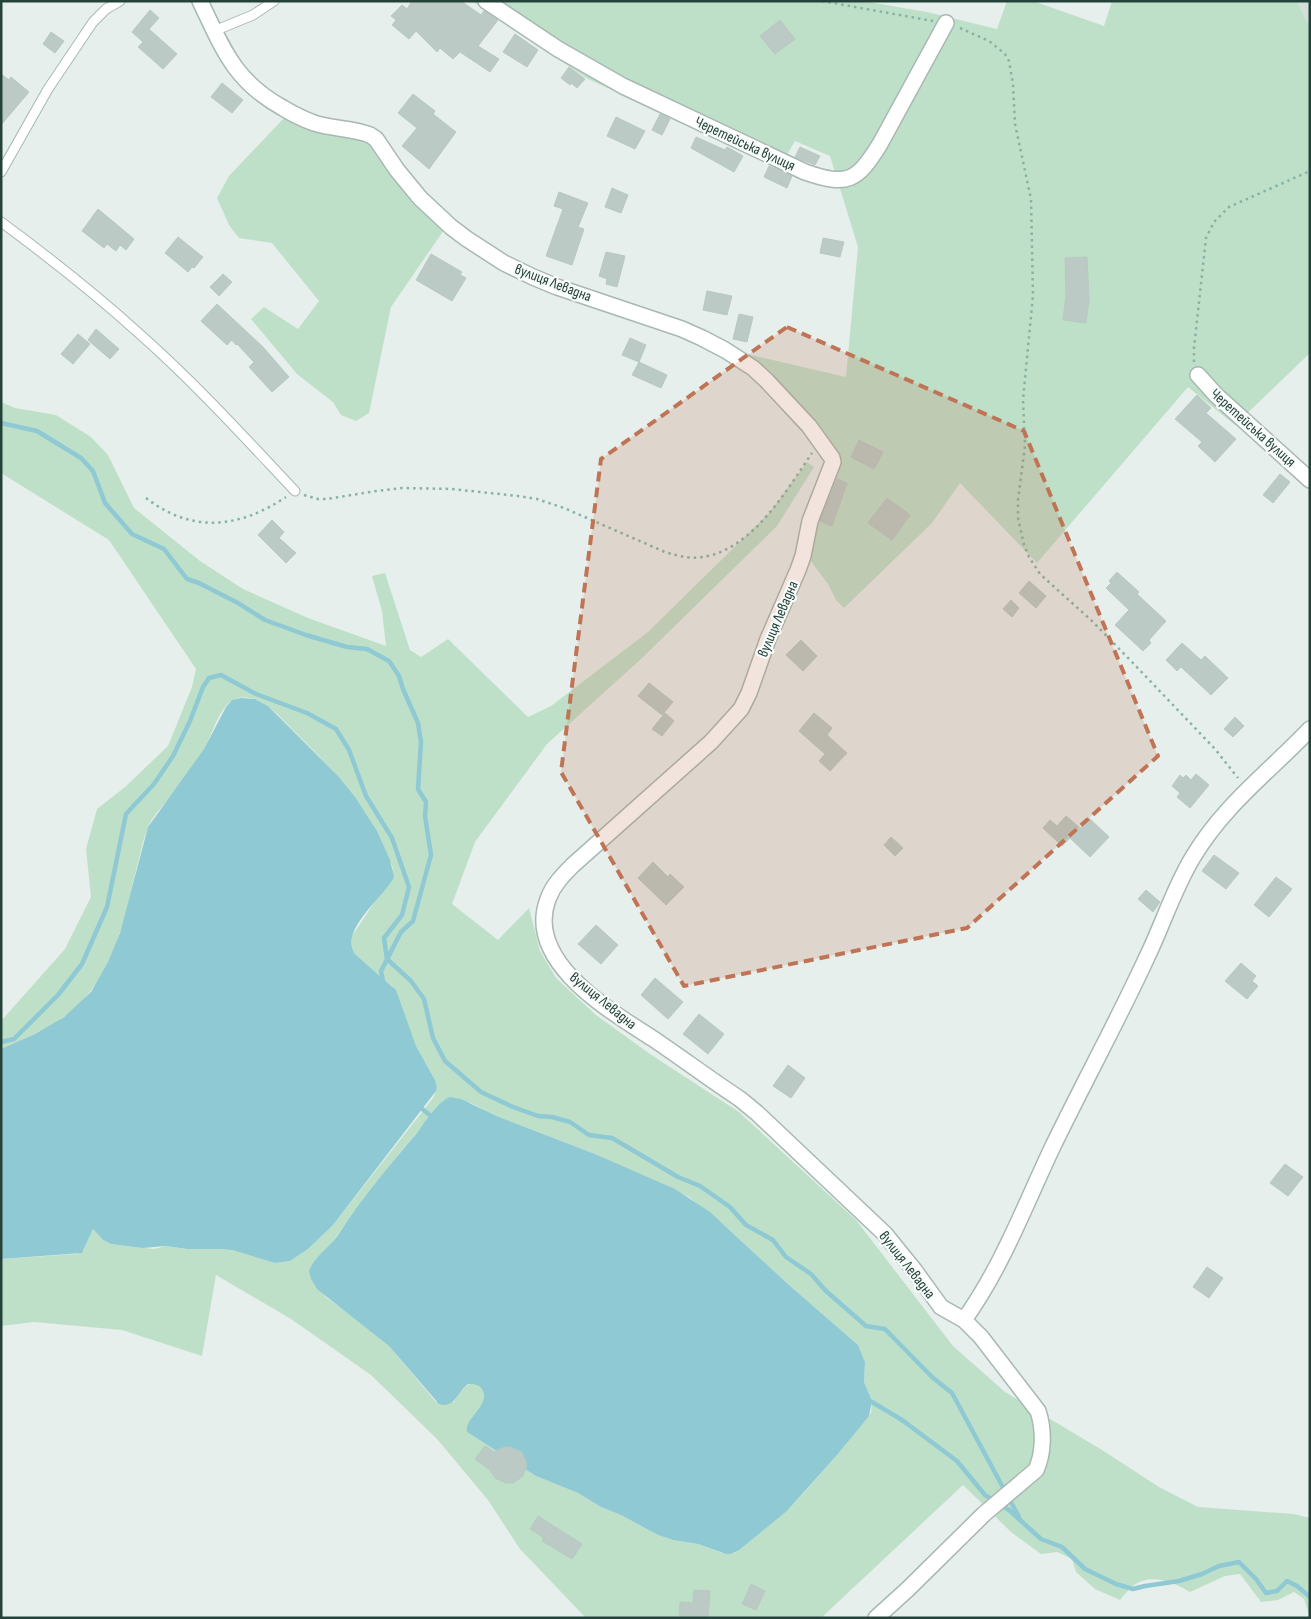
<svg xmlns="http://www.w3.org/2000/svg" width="1311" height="1619" viewBox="0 0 1311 1619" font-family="'Sofia Sans Condensed',sans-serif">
	<rect width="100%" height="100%" fill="#e6efeb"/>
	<path fill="#d4dfda" d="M 1297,1 L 1310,1 L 1310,28 Z"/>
	<path fill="#bfe0c8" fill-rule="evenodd" d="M 472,1 L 863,1 L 927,12 L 997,29 L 1007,1 L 1033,1 L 1104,26 L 1112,1 L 1297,1 L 1310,28 L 1310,353 L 1235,425 L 1188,387 L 1037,563 L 960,483 L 932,523 L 844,608 L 836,600 L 828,584 L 807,556 L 830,459 L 797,408 L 716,347 L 846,377 L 858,247 L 830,156 L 795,141 L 780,167 L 588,79 Z
		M 284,118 L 349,130 L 375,144 L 446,227 L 391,307 L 369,413 L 356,421 L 341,415 L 333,402 L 297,374 L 251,319 L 264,307 L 298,329 L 319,301 L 272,243 L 239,238 L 229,225 L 217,198 L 229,176 Z
		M 1,402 L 15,408 L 56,415 L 91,437 L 108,455 L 134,508 L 200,561 L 243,589 L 308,618 L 386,646 L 382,611 L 372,576 L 385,573 L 410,650 L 421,657 L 448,639 L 528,717 L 551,706 L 648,632 L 770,512 L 807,462 L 814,467 L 777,526 L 641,659 L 547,744 L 475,842 L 452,904 L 498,940 L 529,908 L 540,951 L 556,978 L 596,1015 L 650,1054 L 739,1112 L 856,1220 L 953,1346 L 1005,1392 L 1102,1450 L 1159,1487 L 1198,1507 L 1294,1514 L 1310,1518 L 1310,1618 L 1304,1599 L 1294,1592 L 1278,1600 L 1261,1602 L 1240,1574 L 1225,1576 L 1190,1592 C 1173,1582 1152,1573 1134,1585 C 1129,1589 1124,1595 1120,1600 L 1095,1589 L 1076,1572 L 1072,1559 L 1057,1552 L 1041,1554 L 1011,1532 L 963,1485 L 821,1618 L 586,1618 L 520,1549 L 488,1500 L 437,1439 L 371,1375 L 291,1319 L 216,1275 L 202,1356 L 122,1330 L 34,1322 L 1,1326 L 1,1259 L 77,1254 L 83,1251 L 93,1229 L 103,1240 L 111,1244 L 154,1249 L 166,1246 L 187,1249 L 219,1249 L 232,1250 L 275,1263 L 290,1261 L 308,1249 L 333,1225 L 433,1098 L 437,1088 L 435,1080 L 416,1046 L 392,986 L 355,954 L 351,948 L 352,936 L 376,900 L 393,868 C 370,810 338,774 294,731 C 279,716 260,691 235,699 C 220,704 211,737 204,750 C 193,768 179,785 166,802 C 159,810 150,820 147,830 C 142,842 140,857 136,870 C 127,909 119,949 96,983 C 75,1017 37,1034 1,1049 L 1,1021 L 65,949 L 91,897 L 86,849 L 97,809 L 125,787 L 168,746 L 192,687 L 196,669 L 109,540 L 1,473 ZM 444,1100 L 471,1103 L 499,1117 L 595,1154 L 689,1197 L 725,1226 L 789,1285 L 858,1345 L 865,1362 L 864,1382 L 872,1401 L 871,1413 L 837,1455 L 801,1496 L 787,1511 L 734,1553 L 731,1554 L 722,1553 L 698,1544 L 673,1540 L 658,1535 L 621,1515 L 601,1507 L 578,1493 L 536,1476 L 467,1432 C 466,1417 491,1406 483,1390 C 474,1372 458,1393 454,1402 L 436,1402 L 389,1346 L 364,1325 L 326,1297 L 314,1284 L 310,1275 C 350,1214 396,1156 444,1100 Z"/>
	<path fill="#8ec9d4" d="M 241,698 L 255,699 L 268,706 L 338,776 L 355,797 L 377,831 L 390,860 L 394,877 C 385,896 338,931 355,954 L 396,990 L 416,1046 L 435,1080 L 437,1088 L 436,1091 L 333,1225 L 308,1249 L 290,1261 L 275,1263 L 232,1250 L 219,1249 L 187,1249 L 166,1246 L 143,1248 L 111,1244 L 103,1240 L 93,1229 L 82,1253 L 1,1259 L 1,1049 L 35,1034 L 64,1017 L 91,992 L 108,962 L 120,933 L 148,827 L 204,749 L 226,707 L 232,700 Z
		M 450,1097 L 461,1099 L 499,1117 L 595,1154 L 675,1189 L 710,1212 L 725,1226 L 789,1285 L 858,1345 L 865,1362 L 864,1382 L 872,1401 L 869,1416 L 837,1455 L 787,1511 L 739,1550 L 731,1554 L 726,1554 L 698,1544 L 673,1540 L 658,1535 L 621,1515 L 601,1507 L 578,1493 L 536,1476 L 467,1432 C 467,1428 466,1428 468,1424 C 473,1414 490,1401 482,1389 C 479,1384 473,1384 468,1384 C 457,1392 455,1409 439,1404 L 389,1346 L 317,1289 L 311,1279 L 309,1271 C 314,1257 330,1247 338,1235 C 361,1199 389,1166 416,1134 C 424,1124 438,1101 450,1097 Z"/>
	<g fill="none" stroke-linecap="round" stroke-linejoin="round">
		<path stroke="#8ec9d4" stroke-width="4.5" d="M 1,423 L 37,431 L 81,458 L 93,471 L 105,503 L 132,534 L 164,549 L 187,579 L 199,583 L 238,603 L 265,620 L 306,635 L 347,647 L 367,649 L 389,661 L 399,676 L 403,689 L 418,723 L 421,742 L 418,789 L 426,802 L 425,816 L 431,855 L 413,921 L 401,932 L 381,971 L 383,981
			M 1,1042 L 14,1039 L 58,995 L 82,964 L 107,907 L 126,814 L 154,784 L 173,756 L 190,721 L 203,687 L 209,678 L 221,675 L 256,694 L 307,713 L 336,729 L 349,750 L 366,796 L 392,838 L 409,887 L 402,915 L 384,938 L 387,959 L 411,981 L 424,999 L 433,1038 L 445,1061 L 481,1092 L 513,1107 L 538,1116 L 552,1117 L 570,1122 L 589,1135 L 612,1138 L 678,1177 L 700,1186 L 730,1207 L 746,1225 L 773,1240 L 786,1257 L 811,1274 L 826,1291 L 866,1326 L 885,1329 L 932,1377 L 952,1393 L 1019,1517
			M 421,1106 L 421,1108 L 435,1119
			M 867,1399 L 902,1420 L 957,1461 L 985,1495 L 1009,1510 L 1041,1539 L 1062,1547 L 1085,1569 L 1116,1584 L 1133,1589 L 1145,1586 L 1179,1581 L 1202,1574 L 1219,1566 L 1239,1562 L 1256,1579 L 1266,1593 L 1277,1591 L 1287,1581 L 1297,1586 L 1310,1597"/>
	</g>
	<path fill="#bbcac4" stroke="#b8c9c2" d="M 412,1 L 461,1 L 481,15 L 484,11 L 498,20 L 478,46 L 499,59 L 490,72 L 460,52 L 453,59 L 440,48 L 437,52 L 416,31 L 409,39 L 392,25 L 396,20 L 391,16 L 402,5 L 407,9 Z
		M 150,10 L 159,18 L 149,29 L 177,54 L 163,69 L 138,47 L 143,42 L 132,32 Z
		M 780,20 L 795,39 L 775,54 L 760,36 Z
		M 51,32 L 64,41 L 55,53 L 43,44 Z
		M 515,34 L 538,50 L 527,67 L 503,52 Z
		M 569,67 L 585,79 L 577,88 L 571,83 L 570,85 L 561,78 Z
		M 1,74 L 9,80 L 11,77 L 29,92 L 1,125 Z
		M 222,83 L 243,100 L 232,113 L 211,97 Z
		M 413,94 L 435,111 L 433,114 L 456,132 L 429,169 L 402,146 L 417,128 L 398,113 Z
		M 660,114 L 670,119 L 662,135 L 652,130 Z
		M 616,117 L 645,131 L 635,149 L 607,136 Z
		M 696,137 L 725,150 L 727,147 L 743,156 L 734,172 L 691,148 Z
		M 800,147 L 820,156 L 815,165 L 795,157 Z
		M 769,166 L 792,176 L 787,188 L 764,177 Z
		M 612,188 L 628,195 L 621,213 L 605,207 Z
		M 559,192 L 588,203 L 578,227 L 584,229 L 572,265 L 546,256 L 563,209 L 554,206 Z
		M 98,209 L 134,239 L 126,250 L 120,245 L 116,251 L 107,244 L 104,248 L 82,231 Z
		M 178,237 L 203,257 L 194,268 L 192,267 L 188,272 L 165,253 Z
		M 823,238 L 844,242 L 840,257 L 820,253 Z
		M 606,252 L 625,256 L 617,287 L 606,284 L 607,279 L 599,276 Z
		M 431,254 L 462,272 L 460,275 L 466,278 L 452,301 L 416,280 Z
		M 1087,257 L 1089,300 L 1086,323 L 1063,320 L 1066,295 L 1065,258 Z
		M 223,274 L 232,282 L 219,296 L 210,287 Z
		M 707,291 L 732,296 L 727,315 L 703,310 Z
		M 217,304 L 263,347 L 289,377 L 272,392 L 249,367 L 254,362 L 237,344 L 236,345 L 232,340 L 227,345 L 201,321 Z
		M 739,314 L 753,317 L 747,342 L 733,339 Z
		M 96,329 L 119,349 L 110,359 L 88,340 Z
		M 78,334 L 90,344 L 73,364 L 61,354 Z
		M 630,338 L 646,345 L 639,362 L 622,355 Z
		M 639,362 L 667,375 L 661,388 L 632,375 Z
		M 1197,395 L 1211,408 L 1206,413 L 1236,439 L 1215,462 L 1198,446 L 1202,442 L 1175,419 Z
		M 859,440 L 883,452 L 874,469 L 851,457 Z
		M 1280,474 L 1290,482 L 1273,503 L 1263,495 Z
		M 837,479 L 847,483 L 832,526 L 820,521 Z
		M 887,498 L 910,515 L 892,540 L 868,523 Z
		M 272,520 L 284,532 L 279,538 L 296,553 L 286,563 L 258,535 Z
		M 1117,572 L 1139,592 L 1137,594 L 1166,621 L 1149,640 L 1151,643 L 1143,651 L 1115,625 L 1129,610 L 1106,588 L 1111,583 L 1109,581 Z
		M 1029,581 L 1046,596 L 1036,608 L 1019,593 Z
		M 1011,600 L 1019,608 L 1012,617 L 1003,609 Z
		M 801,640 L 817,656 L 803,671 L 786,655 Z
		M 1182,643 L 1201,660 L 1205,656 L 1228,678 L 1211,695 L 1181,667 L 1177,671 L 1166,660 Z
		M 649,683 L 673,702 L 662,715 L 638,696 Z
		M 665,713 L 674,721 L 662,736 L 652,729 Z
		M 814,713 L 832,728 L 827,735 L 847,753 L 830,771 L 819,761 L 825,754 L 799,731 Z
		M 1235,717 L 1244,726 L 1233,737 L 1224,729 Z
		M 1196,774 L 1209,785 L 1190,808 L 1177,797 L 1180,793 L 1172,786 L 1180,775 L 1183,778 L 1186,775 L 1191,780 Z
		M 1066,816 L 1080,828 L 1089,818 L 1109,837 L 1090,857 L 1070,838 L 1062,846 L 1043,828 L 1050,820 L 1057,826 Z
		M 891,837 L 903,848 L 895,856 L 884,845 Z
		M 1214,855 L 1239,873 L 1226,889 L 1202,871 Z
		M 653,862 L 668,877 L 670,874 L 684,887 L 666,905 L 638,878 Z
		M 1276,877 L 1292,889 L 1269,917 L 1254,905 Z
		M 1146,890 L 1160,902 L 1153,912 L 1138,899 Z
		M 596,925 L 618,945 L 601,964 L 578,944 Z
		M 1241,963 L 1256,976 L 1252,981 L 1258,986 L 1247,999 L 1225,981 Z
		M 655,978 L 683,1002 L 668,1019 L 641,995 Z
		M 699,1014 L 724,1034 L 708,1054 L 683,1034 Z
		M 788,1065 L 805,1078 L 791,1098 L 773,1086 Z
		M 1285,1164 L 1303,1177 L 1288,1196 L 1270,1183 Z
		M 1207,1267 L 1223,1278 L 1209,1298 L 1193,1287 Z
		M 485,1446 L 494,1452 L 504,1447 L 510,1447 L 522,1452 L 527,1464 L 523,1476 L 513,1483 L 506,1483 L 495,1478 L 490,1470 L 475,1459 Z
		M 538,1516 L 582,1544 L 572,1559 L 542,1541 L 544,1538 L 530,1529 Z
		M 751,1584 L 765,1591 L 756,1610 L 742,1604 Z
		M 694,1590 L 710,1591 L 708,1618 L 679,1617 L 680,1602 L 693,1603 Z"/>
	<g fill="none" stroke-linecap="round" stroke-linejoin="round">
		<defs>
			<path id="service" d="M 214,31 L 253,15 L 274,1
				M 1,172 L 48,89 L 93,22 L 106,9 L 120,1
				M 1,222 C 50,258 98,296 143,337 C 197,385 246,439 295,491"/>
			<path id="minor" d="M 200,1 C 223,49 234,81 283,108 C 293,114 303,119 314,123 C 332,129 353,128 370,135 L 376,139 L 397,170 L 420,198 L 451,227 L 467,239 L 504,263 L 533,277 L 557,287 L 682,329 L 702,338 L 725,350 L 753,368 L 767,381 L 809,426 L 832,458 L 833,462 L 810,521 L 803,556 L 798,570 L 768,639 L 749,693 L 741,709 L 711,742 L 573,865 C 563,875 553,885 548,899 C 524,962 612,1012 655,1040 C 683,1059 711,1080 740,1099 L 757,1113 L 885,1234 L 915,1271 L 941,1307 L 964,1320
				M 486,1 L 558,49 L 623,86 L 805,172 C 848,187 857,181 880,144 L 946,23
				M 1198,375 L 1216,395 L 1310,480
				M 876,1618 L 908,1589 L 984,1514 L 1036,1470 C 1044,1453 1044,1429 1038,1411 L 981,1337 L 964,1320 C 1002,1267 1025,1205 1053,1146 C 1084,1082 1118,1020 1147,957 C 1163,924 1174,888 1193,857 C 1224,805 1269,772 1310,729"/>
		</defs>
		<use href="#service" stroke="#a8b8b2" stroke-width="11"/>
		<use href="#minor" stroke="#a8b8b2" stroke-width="18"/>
		<path stroke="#86b3a5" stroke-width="2.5" stroke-dasharray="2.5 4" stroke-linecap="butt" d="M 822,1 L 933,21
			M 960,28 L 989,41 L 1005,54 L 1009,61 L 1013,84 L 1015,124 L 1031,199 L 1033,295 L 1023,400 L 1025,446 L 1018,500 L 1018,518 L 1024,545 L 1029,557 L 1040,574 L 1092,621 L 1132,662 L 1215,749 L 1238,778
			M 1194,362 L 1194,348 L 1206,238 L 1214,222 L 1229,207 L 1310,171
			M 304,495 L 318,499 L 327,499 L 376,491 L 402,488 L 452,489 L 518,496 L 537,499 L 564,508 L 665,552 C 678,556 690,559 703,557 C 753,549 786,491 812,453
			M 146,498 C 193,534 239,528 286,497"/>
		<use href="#service" stroke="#fff" stroke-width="9"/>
		<use href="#minor" stroke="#fff" stroke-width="15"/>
	</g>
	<path fill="#c07456" fill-opacity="0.2" stroke="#c07456" stroke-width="4" stroke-dasharray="10 6" stroke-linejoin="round" d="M 787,327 L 1024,431 L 1158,756 L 967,928 L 684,986 L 561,772 L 601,459 Z"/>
	<g text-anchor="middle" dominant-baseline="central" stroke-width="4.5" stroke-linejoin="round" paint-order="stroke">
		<g font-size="15" fill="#24423a" stroke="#f7fbf9">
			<text transform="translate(745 144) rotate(25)">Черетейська вулиця</text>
			<text transform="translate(553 283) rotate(21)">вулиця Левадна</text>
			<text transform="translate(1253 428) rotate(42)">Черетейська вулиця</text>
			<text transform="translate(778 619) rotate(-67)">вулиця Левадна</text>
			<text transform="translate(603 1001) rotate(39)">вулиця Левадна</text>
			<text transform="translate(907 1265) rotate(52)">вулиця Левадна</text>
		</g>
	</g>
	<rect width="1311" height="1619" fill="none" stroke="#24423a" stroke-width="5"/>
</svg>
